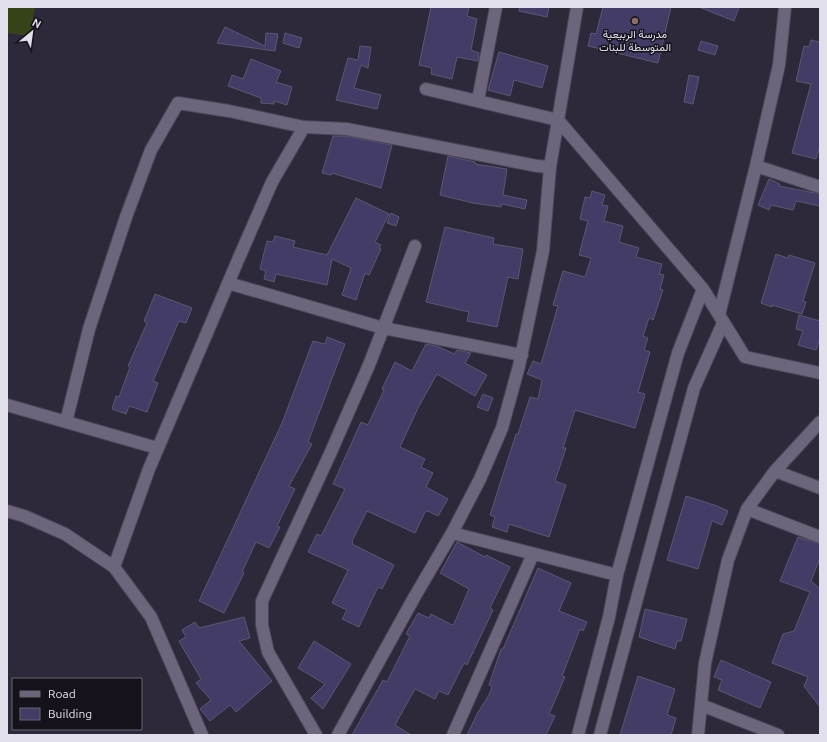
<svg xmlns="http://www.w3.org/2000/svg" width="827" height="742" viewBox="0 0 827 742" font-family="Ubuntu,Vazirmatn,sans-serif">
	<rect width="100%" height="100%" fill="#2e283b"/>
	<path fill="#364217" d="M 7,7 L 35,7 L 30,36 L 7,33 Z"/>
	<path fill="#433c66" stroke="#5b586f" d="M 431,7 L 469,7 L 467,16 L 477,19 L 471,50 L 479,53 L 478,61 L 457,57 L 452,79 L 431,74 L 432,68 L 419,65 Z
		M 520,7 L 549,7 L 547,17 L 519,11 Z
		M 603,7 L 671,7 L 658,63 L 588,46 L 591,33 L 596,34 Z
		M 699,7 L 739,7 L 734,21 Z
		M 225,27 L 265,46 L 266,33 L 278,34 L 275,51 L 217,43 Z
		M 285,33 L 302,38 L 299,48 L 283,43 Z
		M 811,40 L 820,42 L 820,145 L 816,159 L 792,153 L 811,84 L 796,81 L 804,46 L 809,47 Z
		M 701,41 L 718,46 L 715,55 L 698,50 Z
		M 360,46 L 371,47 L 368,68 L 361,65 L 354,88 L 381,95 L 377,109 L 336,100 L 348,58 L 358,60 Z
		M 499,52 L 548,66 L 542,88 L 514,80 L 510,96 L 488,90 Z
		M 251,59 L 281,71 L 276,82 L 292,87 L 287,105 L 274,101 L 274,104 L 261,103 L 261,98 L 228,86 L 232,75 L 243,79 Z
		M 689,75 L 699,77 L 693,104 L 684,102 Z
		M 333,136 L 346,136 L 392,145 L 381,188 L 332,173 L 331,175 L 322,173 Z
		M 448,156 L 475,162 L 475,164 L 507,169 L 503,195 L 527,200 L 525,209 L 502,204 L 501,207 L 473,203 L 440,195 Z
		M 769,179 L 780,184 L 779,186 L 820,194 L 820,206 L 796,201 L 793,210 L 771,205 L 769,210 L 758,205 Z
		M 592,191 L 605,195 L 602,205 L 608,206 L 604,221 L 623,226 L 619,242 L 639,248 L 636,257 L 662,264 L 659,274 L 664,275 L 660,289 L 663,290 L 653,320 L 649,318 L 643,336 L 648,338 L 644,350 L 650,352 L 638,392 L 645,394 L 635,428 L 575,410 L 563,448 L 566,448 L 555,481 L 566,485 L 549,537 L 509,524 L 507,532 L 492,527 L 495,517 L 490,515 L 516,434 L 518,434 L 530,397 L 538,399 L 542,380 L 527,374 L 533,361 L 541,364 L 558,306 L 553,305 L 563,271 L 585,277 L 591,258 L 579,255 L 588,221 L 580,219 L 585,197 L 590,198 Z
		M 356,198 L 389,214 L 375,242 L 381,245 L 379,248 L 381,249 L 369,275 L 365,273 L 356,300 L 342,295 L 351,268 L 332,259 L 327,285 L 276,274 L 274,282 L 264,279 L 266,271 L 260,269 L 267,241 L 273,242 L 275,236 L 295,241 L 293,247 L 327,255 Z
		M 391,213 L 399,217 L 396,226 L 387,223 Z
		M 445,227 L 494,238 L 493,244 L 523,249 L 518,279 L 508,277 L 497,327 L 467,321 L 469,312 L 426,302 Z
		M 776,254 L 788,258 L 789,255 L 815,263 L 803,301 L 806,302 L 802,314 L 772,305 L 772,307 L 761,303 Z
		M 155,294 L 192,308 L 186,323 L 179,321 L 153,381 L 158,383 L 147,412 L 129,406 L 126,414 L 112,409 L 116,396 L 119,397 L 130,367 L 128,366 L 147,323 L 144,321 Z
		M 799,315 L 820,321 L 820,338 L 816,350 L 798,345 L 803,331 L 796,329 Z
		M 327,337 L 345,344 L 308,442 L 312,444 L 289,486 L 295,489 L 277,526 L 280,527 L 269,548 L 256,542 L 242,572 L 244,573 L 224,613 L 199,601 L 282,423 L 313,341 L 325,344 Z
		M 426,344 L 439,347 L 454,354 L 457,350 L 471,353 L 465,363 L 487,375 L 475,396 L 437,374 L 419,406 L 400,447 L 425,459 L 421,467 L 433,473 L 426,487 L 448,499 L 438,516 L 428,511 L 425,512 L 415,533 L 367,511 L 352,541 L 353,542 L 352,544 L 394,565 L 382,589 L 378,587 L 359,627 L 342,619 L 347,610 L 332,603 L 348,570 L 308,552 L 317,534 L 321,536 L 345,489 L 333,484 L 361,422 L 368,425 L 384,390 L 382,389 L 395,362 L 412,371 Z
		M 483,394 L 493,398 L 488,411 L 477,407 Z
		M 686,496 L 717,506 L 728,511 L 722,525 L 712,521 L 698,569 L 667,560 Z
		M 798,537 L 820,544 L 820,558 L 811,581 L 820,589 L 820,707 L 804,686 L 808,677 L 772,663 L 783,634 L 794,631 L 810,592 L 780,581 Z
		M 457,542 L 485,557 L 486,555 L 510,567 L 490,608 L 493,610 L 467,665 L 464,663 L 448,695 L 439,691 L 435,699 L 415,689 L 395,725 L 411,735 L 352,735 L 383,680 L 387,682 L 410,636 L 406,634 L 418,613 L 429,618 L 431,614 L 452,625 L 454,624 L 469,589 L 440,573 Z
		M 538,568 L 571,583 L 559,611 L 587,622 L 583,631 L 580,629 L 562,676 L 565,677 L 549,714 L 555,716 L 546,735 L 467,735 L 477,714 L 489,695 L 492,687 L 489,685 L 501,649 L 503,649 Z
		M 645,609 L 687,619 L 681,641 L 677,641 L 675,649 L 639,637 Z
		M 244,617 L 250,638 L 239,641 L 272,681 L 236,712 L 230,705 L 210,721 L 200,709 L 211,700 L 196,683 L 201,679 L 179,641 L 186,637 L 182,630 L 195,622 L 199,628 Z
		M 314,641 L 351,664 L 323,709 L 311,698 L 325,684 L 298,668 Z
		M 721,660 L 771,682 L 760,708 L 718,690 L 722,680 L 714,677 Z
		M 638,676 L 675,689 L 667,715 L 676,718 L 671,735 L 620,735 Z"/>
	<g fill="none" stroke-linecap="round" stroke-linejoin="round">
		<defs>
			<path id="street" d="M 577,7 L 558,120 L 703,289 L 745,357 L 820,373
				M 478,100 L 496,7
				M 756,166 L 820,187
				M 228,283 L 383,328 L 522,355
				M 719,315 L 756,166 L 779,65 L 785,7
				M 7,405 L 157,448
				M 66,422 L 89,329 L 126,217 L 151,150 L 178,103 L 229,111 L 304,127 L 347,129 L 537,166 L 550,167 L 558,120 L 426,89
				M 775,471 L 820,488
				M 747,509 L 820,537
				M 7,511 L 24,516 L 65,534 L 114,567 L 151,617 L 202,735
				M 452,533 L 617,575
				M 114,567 L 149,469 L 238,260 L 272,182 L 304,127
				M 701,705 L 778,735
				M 316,735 L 268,652 L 262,625 L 262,601 L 330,454 L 369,365 L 415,246
				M 338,735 L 415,596 L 452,533 L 480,479 L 502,428 L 519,366 L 543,251 L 550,167
				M 453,735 L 533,554
				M 578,735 L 609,617 L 617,575 L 678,353 L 703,289
				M 600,735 L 694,388 L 723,323
				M 698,735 L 705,663 L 728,560 L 747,509 L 775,471 L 820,422"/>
		</defs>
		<use href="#street" stroke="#4b4657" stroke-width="14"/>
		<use href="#street" stroke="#6c657c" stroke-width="12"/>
	</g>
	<circle fill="#8d6e63" stroke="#15121b" stroke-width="1.5" cx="635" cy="21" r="4"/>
	<g text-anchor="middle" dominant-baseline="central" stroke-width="3" stroke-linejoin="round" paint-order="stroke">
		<g font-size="11" fill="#e2dfec" stroke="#15121b">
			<text x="635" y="34">مدرسة الربيعية<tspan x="635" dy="13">المتوسطة للبنات</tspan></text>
		</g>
	</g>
	<rect width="827" height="742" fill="none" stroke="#e2dfec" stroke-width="16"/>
	<rect x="12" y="678" width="130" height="52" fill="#15121b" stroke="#67646f"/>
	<rect x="20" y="691" width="20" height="6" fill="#6c657c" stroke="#67646f"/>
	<text x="48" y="698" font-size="12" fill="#e2dfec">Road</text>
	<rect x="20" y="708" width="20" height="12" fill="#433c66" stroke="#67646f"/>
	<text x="48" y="718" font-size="12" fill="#e2dfec">Building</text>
	<g transform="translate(32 32) rotate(29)" stroke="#15121b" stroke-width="3" paint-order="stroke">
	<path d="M0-3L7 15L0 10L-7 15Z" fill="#e2dfec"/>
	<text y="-6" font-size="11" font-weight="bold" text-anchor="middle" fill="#e2dfec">N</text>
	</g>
</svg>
